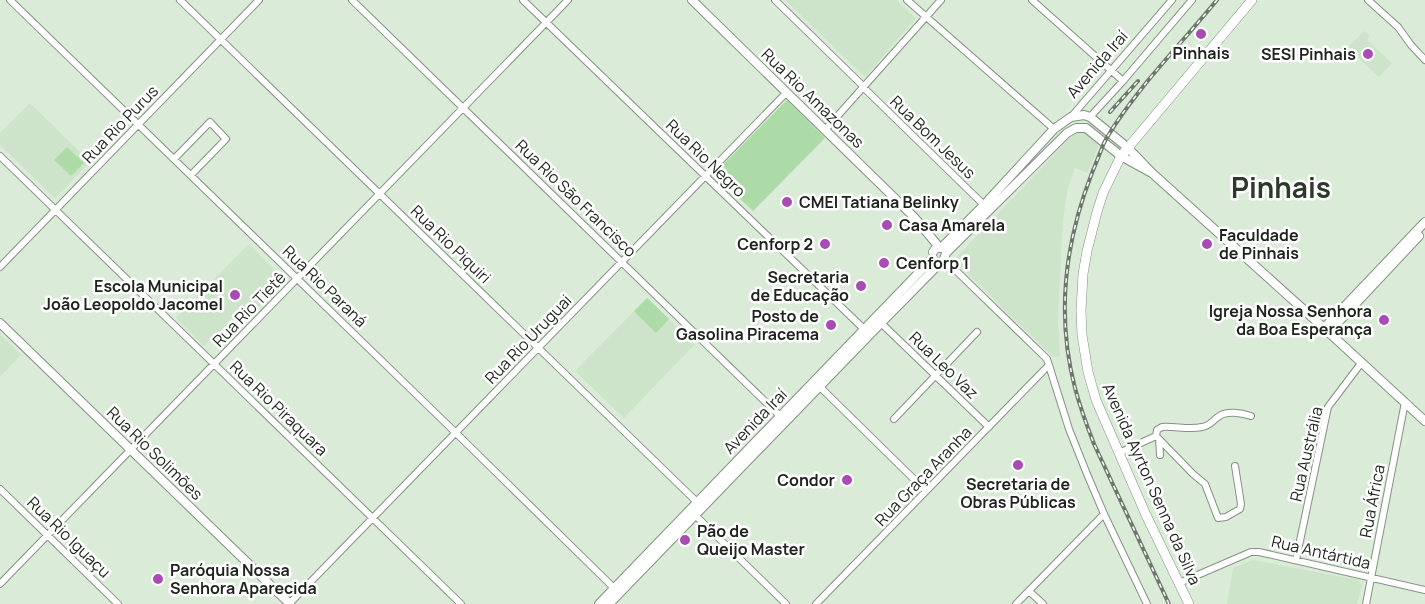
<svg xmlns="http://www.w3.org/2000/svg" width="1425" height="604" viewBox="0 0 1425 604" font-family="Manrope,sans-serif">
	<rect width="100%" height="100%" fill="#daebd8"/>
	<path fill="#cee4ca" d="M 785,0 L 896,0 L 915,17 L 915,19 L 866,76 L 864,76 Z
		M 1364,31 L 1370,36 L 1367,40 L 1392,63 L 1379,77 L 1353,53 L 1350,56 L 1345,50 Z
		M 30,103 L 90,162 L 55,198 L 0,145 L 0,133 Z
		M 1078,132 L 1084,132 L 1099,142 L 1099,144 L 1088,173 L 1075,168 L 1068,187 L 1063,219 L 1058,317 L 1060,356 L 1053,357 L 954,260 L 1068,140 Z
		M 249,244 L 284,280 L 252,314 L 244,305 L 227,323 L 235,331 L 227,340 L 218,332 L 204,346 L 176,318 Z
		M 647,298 L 695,344 L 624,418 L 575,371 Z
		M 0,334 L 21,355 L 0,377 Z
		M 1253,560 L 1358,580 L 1362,585 L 1357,604 L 1227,604 L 1233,568 Z"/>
	<path fill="#addba7" d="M 787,100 L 825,138 L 753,211 L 714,174 Z
		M 67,147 L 84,163 L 71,176 L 54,160 Z
		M 647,298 L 669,319 L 656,333 L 634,311 Z"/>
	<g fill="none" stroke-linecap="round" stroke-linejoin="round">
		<defs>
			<path id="street" d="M 10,0 L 456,433 L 617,591
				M 180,0 L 698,503
				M 352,0 L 780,416
				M 523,0 L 866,331
				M 775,0 L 864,87
				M 907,0 L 1054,129
				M 1032,0 L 1123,81
				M 1368,0 L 1398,27 L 1411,45 L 1425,60
				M 864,88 L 984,205
				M 1071,117 L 1172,0
				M 1090,117 L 1123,81 L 1192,0
				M 825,130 L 941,0
				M 0,156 L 461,604
				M 174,159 L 210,122 L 226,139 L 191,175
				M 944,259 L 1047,359 L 1069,429 L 1087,474 L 1104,514 L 1147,604
				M 0,267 L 259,0
				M 881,323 L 989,427
				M 819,386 L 926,491
				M 894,419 L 977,332
				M 1156,436 L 1157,430 L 1162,427 C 1175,426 1190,430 1202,427 C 1210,426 1212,421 1218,417 C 1226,410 1242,413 1251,416
				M 1159,439 L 1193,474 L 1205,484 L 1218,518 L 1226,517 L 1240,509 L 1241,504 L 1235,466
				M 1119,453 L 1156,436 L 1159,439 L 1160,455
				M 0,489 L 118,604
				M 695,515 L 786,604
				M 1296,560 L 1328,407 L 1362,362
				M 1179,583 L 1251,552 L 1259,552 L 1425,590
				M 0,584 L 568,0
				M 1029,591 L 1043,604
				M 289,604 L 787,92
				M 816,604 L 1048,366
				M 1016,604 L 1104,514
				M 1366,604 L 1405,402"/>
			<path id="secondary" d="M 692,0 L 914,217 L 939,247
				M 933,252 L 936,248 L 941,248 L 984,205 L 1054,129 L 1071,117 L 1084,115 L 1090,117 L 1127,147 L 1152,173 L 1324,328 L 1425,421
				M 0,323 L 290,604
				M 1324,328 L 1425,222
				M 1329,332 L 1419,236
				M 599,604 L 933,258
				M 609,604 L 881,323 L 944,259 L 946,253 L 1067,133 L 1076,128 L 1086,128 L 1121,156 L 1152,173"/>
			<path id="primary" d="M 1189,604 L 1146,515 L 1096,400 L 1088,372 L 1082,335 L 1081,311 L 1083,274 L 1087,251 L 1097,212 L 1103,193 L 1121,156 L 1252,0"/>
		</defs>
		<use href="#street" stroke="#839381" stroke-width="8"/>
		<use href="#secondary" stroke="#839381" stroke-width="10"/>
		<use href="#primary" stroke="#839381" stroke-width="10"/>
		<use href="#street" stroke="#fff" stroke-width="6"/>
		<use href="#secondary" stroke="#fff" stroke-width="8"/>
		<use href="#primary" stroke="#fff" stroke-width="9"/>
		<defs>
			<path id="rail" d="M 1110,112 L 1138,81
				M 1169,604 L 1094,444 C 1087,426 1080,407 1075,388 C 1056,315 1065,242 1092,173 C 1096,163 1100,153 1104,143 C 1115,122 1131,102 1146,83 C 1169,55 1194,28 1217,0"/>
		</defs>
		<use href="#rail" stroke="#6c776b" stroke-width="4"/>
		<use href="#rail" stroke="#fff" stroke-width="1.5" stroke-dasharray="4.5" stroke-linecap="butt"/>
	</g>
	<g fill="#a94bb5" stroke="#fff" stroke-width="2">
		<circle cx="1201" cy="34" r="6"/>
		<circle cx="1368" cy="54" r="6"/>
		<circle cx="787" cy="202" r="6"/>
		<circle cx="887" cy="225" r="6"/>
		<circle cx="825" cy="244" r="6"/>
		<circle cx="1207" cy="244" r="6"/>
		<circle cx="884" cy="263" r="6"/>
		<circle cx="861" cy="286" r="6"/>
		<circle cx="235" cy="295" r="6"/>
		<circle cx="1384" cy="320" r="6"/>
		<circle cx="831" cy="325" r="6"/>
		<circle cx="1018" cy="465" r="6"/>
		<circle cx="847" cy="480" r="6"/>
		<circle cx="685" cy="540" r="6"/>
		<circle cx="158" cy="579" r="6"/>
	</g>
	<g text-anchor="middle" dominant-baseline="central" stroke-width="5" stroke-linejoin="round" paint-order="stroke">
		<g font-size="16" font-weight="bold" fill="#1d241c" stroke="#fff" text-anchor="end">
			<text x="1201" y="53" text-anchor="middle">Pinhais</text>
			<text x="1356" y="54">SESI Pinhais</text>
			<text x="799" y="202" text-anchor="start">CMEI Tatiana Belinky</text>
			<text x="899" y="225" text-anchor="start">Casa Amarela</text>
			<text x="1219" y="235" text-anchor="start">Faculdade<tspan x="1219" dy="18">de Pinhais</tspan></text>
			<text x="813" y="244">Cenforp 2</text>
			<text x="896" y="263" text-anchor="start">Cenforp 1</text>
			<text x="849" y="277">Secretaria<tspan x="849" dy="18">de Educação</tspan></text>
			<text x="223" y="286">Escola Municipal<tspan x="223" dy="18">João Leopoldo Jacomel</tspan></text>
			<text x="1372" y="311">Igreja Nossa Senhora<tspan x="1372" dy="18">da Boa Esperança</tspan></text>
			<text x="819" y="316">Posto de<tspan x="819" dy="18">Gasolina Piracema</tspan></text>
			<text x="835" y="480">Condor</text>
			<text x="1018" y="484" text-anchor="middle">Secretaria de<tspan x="1018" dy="18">Obras Públicas</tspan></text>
			<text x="697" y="531" text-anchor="start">Pão de<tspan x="697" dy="18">Queijo Master</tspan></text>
			<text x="170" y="570" text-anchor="start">Paróquia Nossa<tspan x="170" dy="18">Senhora Aparecida</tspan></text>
		</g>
		<g font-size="16" fill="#1d241c" stroke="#fff">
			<text transform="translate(1097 64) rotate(-49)">Avenida Iraí</text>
			<text transform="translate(813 98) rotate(44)">Rua Rio Amazonas</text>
			<text transform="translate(120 124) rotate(-46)">Rua Rio Purus</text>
			<text transform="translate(933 137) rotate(44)">Rua Bom Jesus</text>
			<text transform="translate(706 158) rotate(44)">Rua Rio Negro</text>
			<text transform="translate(576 198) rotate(44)">Rua Rio São Francisco</text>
			<text transform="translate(451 244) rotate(44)">Rua Rio Piquiri</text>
			<text transform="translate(325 286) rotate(44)">Rua Rio Paraná</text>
			<text transform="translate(249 309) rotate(-46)">Rua Rio Tietê</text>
			<text transform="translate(528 339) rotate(-46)">Rua Rio Uruguai</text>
			<text transform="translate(944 365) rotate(44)">Rua Leo Vaz</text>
			<text transform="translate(279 408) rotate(44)">Rua Rio Piraquara</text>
			<text transform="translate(755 421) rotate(-46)">Avenida Iraí</text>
			<text transform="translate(155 453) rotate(44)">Rua Rio Solimões</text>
			<text transform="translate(1306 454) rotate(-77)">Rua Austrália</text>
			<text transform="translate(923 476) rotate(-46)">Rua Graça Aranha</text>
			<text transform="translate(1152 484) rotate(66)">Avenida Ayrton Senna da Silva</text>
			<text transform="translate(1372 501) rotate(-79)">Rua África</text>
			<text transform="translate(69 537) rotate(44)">Rua Rio Iguaçu</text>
			<text transform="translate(1321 552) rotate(13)">Rua Antártida</text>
		</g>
		<g font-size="28" font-weight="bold" fill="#2c3a2a" stroke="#fff">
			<text x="1281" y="187">Pinhais</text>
		</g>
	</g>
</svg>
